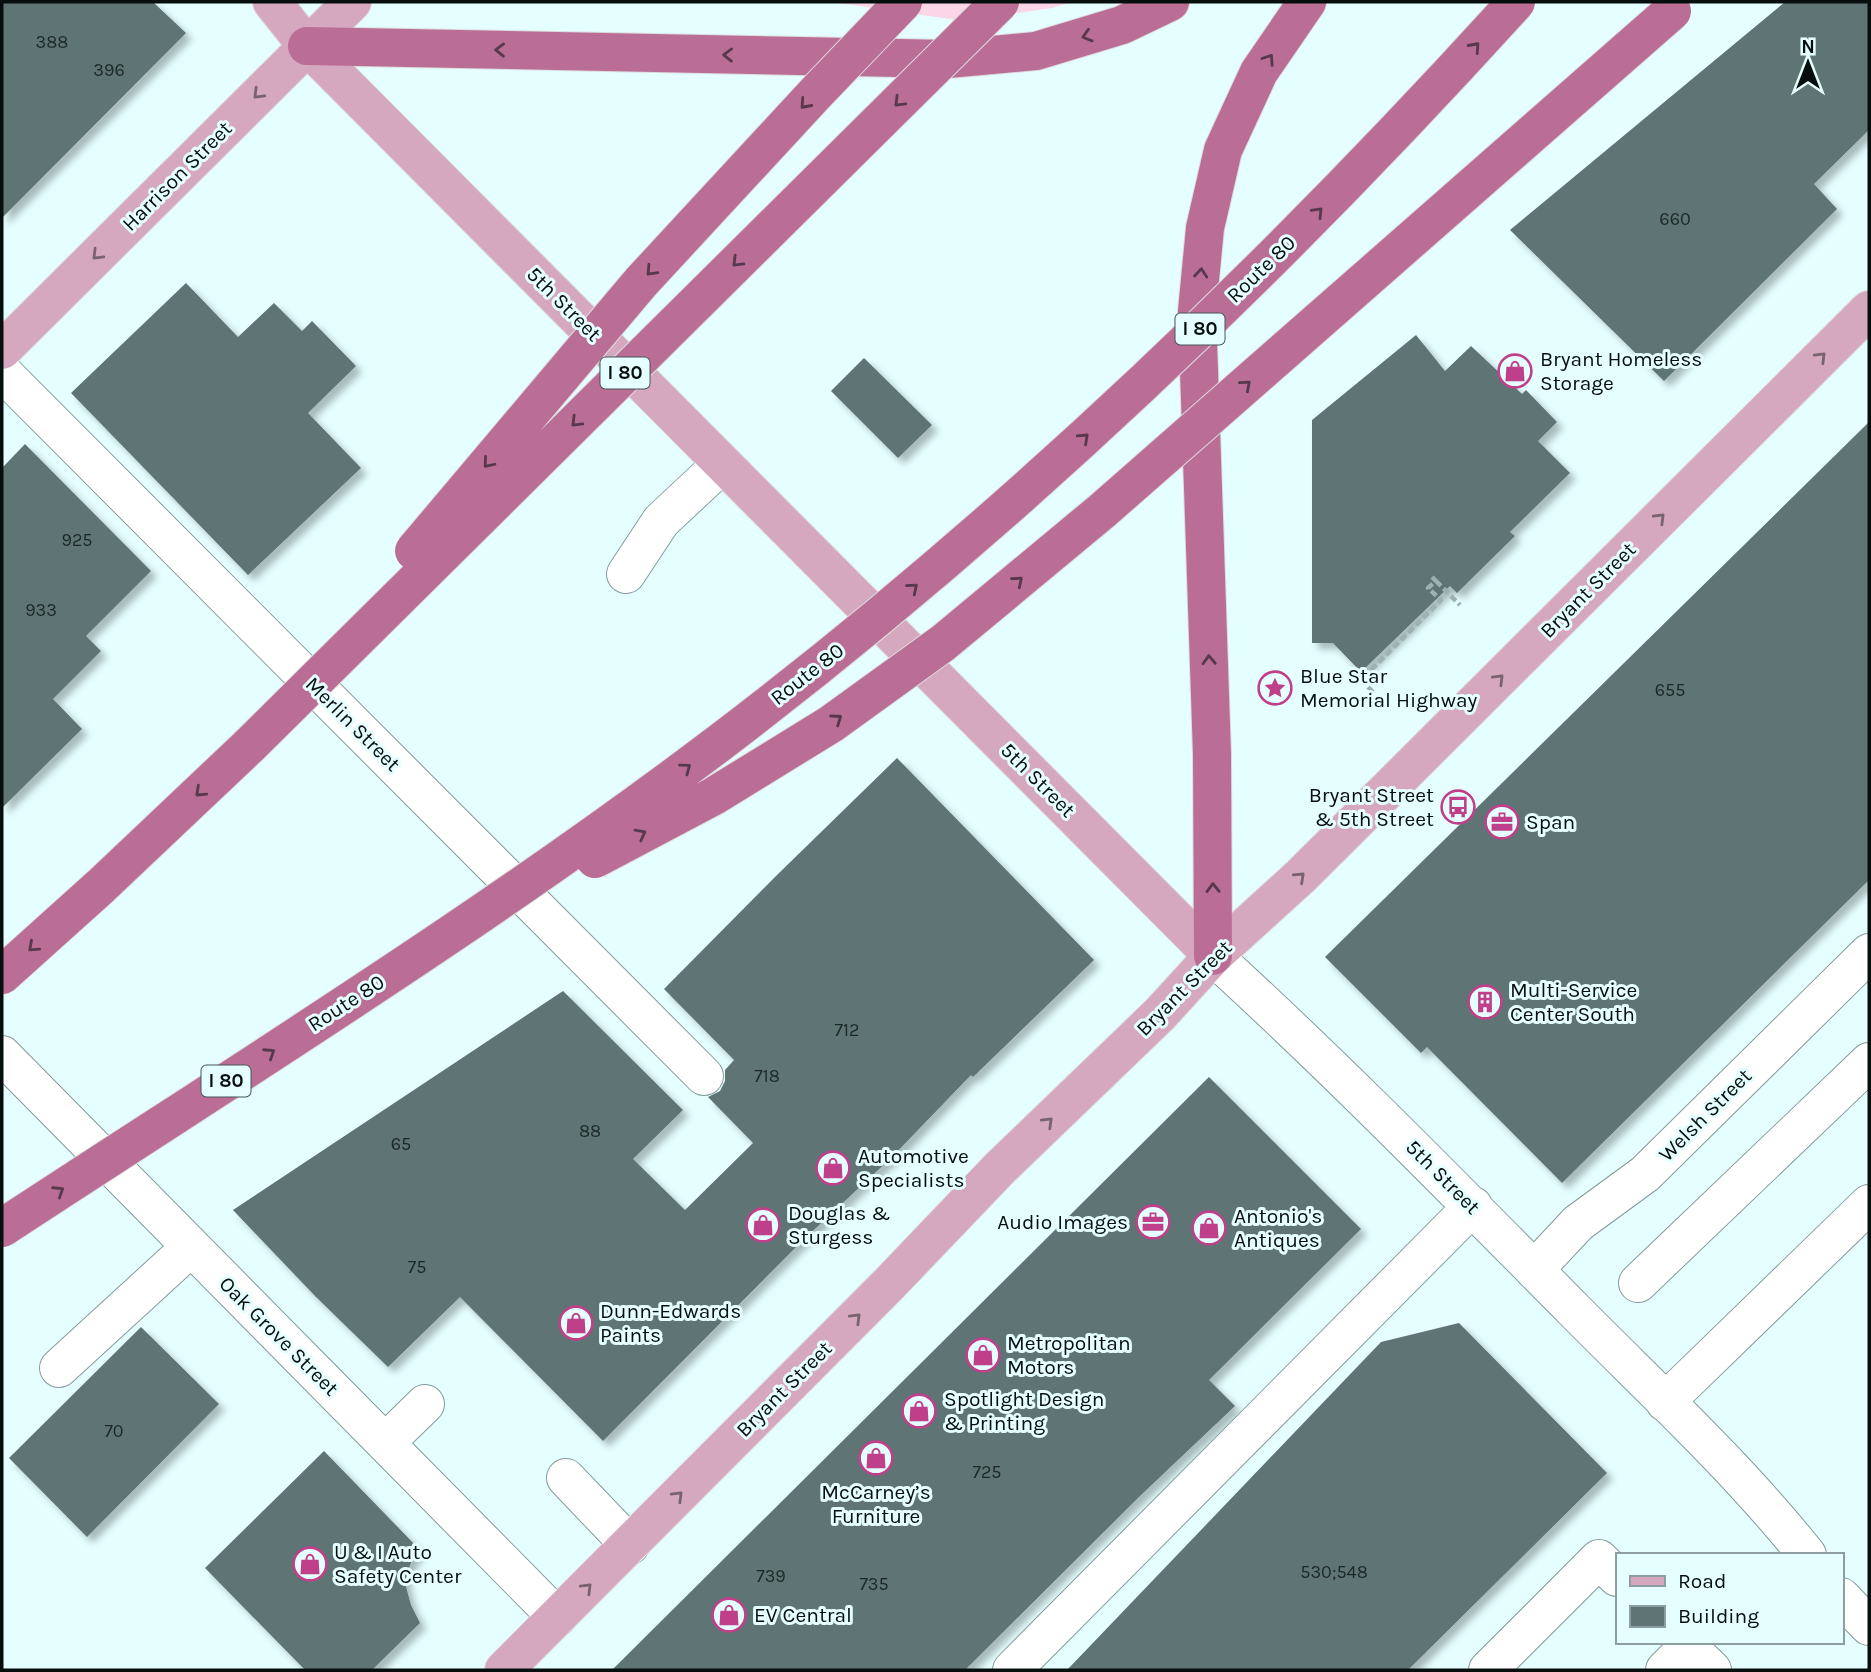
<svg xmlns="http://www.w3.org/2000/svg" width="1871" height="1672" viewBox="0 0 1871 1672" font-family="Karla,sans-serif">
	<defs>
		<filter id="shadow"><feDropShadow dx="6" dy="6" stdDeviation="3.5" flood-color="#0004"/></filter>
	</defs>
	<rect width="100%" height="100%" fill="#e5feff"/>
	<path fill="#fad6e7" d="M 831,2 L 1073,2 L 1052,8 L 964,21 Z"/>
	<path fill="#5e7475" filter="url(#shadow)" d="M 2,2 L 153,2 L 186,33 L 2,218 Z
		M 1785,2 L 1869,2 L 1869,130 L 1814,184 L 1837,209 L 1664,381 L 1510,230 Z
		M 186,283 L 238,337 L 274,303 L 302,331 L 312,321 L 356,366 L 308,413 L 361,468 L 248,575 L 71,393 Z
		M 1416,335 L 1445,371 L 1471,346 L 1522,394 L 1526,390 L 1557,422 L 1538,441 L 1570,473 L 1510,532 L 1515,536 L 1457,593 L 1450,586 L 1361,672 L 1333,643 L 1312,643 L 1312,420 Z
		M 864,358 L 932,425 L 898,458 L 831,391 Z
		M 1869,422 L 1869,880 L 1562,1183 L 1427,1047 L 1421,1053 L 1325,957 Z
		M 25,444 L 151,571 L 86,636 L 101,651 L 53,699 L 82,729 L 2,808 L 2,468 Z
		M 897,758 L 1094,960 L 973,1077 L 971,1075 L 892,1157 L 802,1241 L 603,1441 L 460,1297 L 388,1367 L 315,1296 L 233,1210 L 563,991 L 683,1110 L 633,1159 L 685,1210 L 753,1143 L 708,1097 L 720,1091 L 725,1081 L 725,1070 L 734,1060 L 664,989 L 776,876 Z
		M 1209,1077 L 1361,1229 L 1209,1380 L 1235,1406 L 1140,1496 L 965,1670 L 612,1670 Z
		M 1459,1323 L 1607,1473 L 1408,1670 L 1067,1670 L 1381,1342 Z
		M 141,1327 L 219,1404 L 87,1537 L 9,1458 Z
		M 324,1451 L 420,1550 L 412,1560 L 407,1573 L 405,1583 L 411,1605 L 420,1623 L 372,1670 L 305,1670 L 205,1568 Z"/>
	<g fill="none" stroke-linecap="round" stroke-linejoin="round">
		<defs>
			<path id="minor" d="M 2,372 L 704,1076
				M 626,574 L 661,521 L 722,464
				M 1213,956 C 1337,1069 1455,1190 1573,1309 C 1652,1389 1737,1467 1807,1555
				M 2,1055 L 557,1617
				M 1534,1270 L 1578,1223 L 1645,1174 L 1869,953
				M 1638,1283 L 1869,1062
				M 59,1368 L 191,1247
				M 1665,1402 L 1869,1204
				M 385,1443 L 425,1404
				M 566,1478 L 630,1545
				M 1841,1597 L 1869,1626
				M 1694,1642 L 1688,1647 L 1712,1670
				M 1012,1670 L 1473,1206
				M 1488,1670 L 1599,1559 L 1617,1577
				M 1665,1670 L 1688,1647 L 1683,1642"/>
			<path id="major" d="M 272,2 L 307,46 L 1213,956
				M 2,350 L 352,2
				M 504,1670 L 890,1283 L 999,1169 L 1160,1014 L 1213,956 L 1301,876 L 1869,310"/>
			<path id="highway" d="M 307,46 L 948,59 L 1036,51 L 1122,25 L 1170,2
				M 1213,956 L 1212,754 L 1197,311 L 1205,228 L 1223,150 L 1259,72 L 1307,2
				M 2,975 L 101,886 L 250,745"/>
		</defs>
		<use href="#minor" stroke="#849b9c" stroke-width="40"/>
		<use href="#major" stroke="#dcdddd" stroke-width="40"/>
		<use href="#highway" stroke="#dcdddd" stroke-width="40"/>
		<path stroke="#9eb1b2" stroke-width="4.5" stroke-dasharray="7 3.5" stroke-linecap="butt" d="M 1436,581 L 1460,605
			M 1373,692 L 1361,680 L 1441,600 L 1428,588 L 1436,581 L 1432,577"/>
		<use href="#minor" stroke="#fff" stroke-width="38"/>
		<use href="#major" stroke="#d6a8bf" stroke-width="38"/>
		<use href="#highway" stroke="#ba6e95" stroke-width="38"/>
		<defs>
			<path id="highway-bridge" d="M 414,551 L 641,282 L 814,95 L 903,2
				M 250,745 L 1000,2
				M 595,859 L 714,796 L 831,724 L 943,643 L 1102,511 L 1672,11
				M 2,1228 C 243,1070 488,918 718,744 C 1008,524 1272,271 1516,2"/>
		</defs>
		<use href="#highway-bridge" stroke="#dcdddd" stroke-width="40" stroke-linecap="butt"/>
		<use href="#highway-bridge" stroke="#ba6e95" stroke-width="38"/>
	</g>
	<defs><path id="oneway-chevron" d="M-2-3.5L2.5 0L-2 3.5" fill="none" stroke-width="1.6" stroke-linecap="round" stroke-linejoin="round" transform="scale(1.75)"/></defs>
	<g stroke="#57394b">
		<use href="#oneway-chevron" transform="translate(1087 36) rotate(163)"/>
		<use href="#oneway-chevron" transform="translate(1475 47) rotate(-48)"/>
		<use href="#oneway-chevron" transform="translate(500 50) rotate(-179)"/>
		<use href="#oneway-chevron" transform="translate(728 55) rotate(-179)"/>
		<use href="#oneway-chevron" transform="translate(1269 59) rotate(-56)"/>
		<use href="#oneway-chevron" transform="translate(899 102) rotate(135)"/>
		<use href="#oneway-chevron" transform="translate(805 104) rotate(132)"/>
		<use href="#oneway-chevron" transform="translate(1318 212) rotate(-46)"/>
		<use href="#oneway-chevron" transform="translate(737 262) rotate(135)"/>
		<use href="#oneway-chevron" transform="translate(651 271) rotate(133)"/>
		<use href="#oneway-chevron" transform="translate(1201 273) rotate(-85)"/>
		<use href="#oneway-chevron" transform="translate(1246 385) rotate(-41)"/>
		<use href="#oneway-chevron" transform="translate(576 422) rotate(135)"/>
		<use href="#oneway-chevron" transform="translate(1084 438) rotate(-43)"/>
		<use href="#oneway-chevron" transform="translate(488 463) rotate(130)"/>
		<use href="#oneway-chevron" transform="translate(1018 581) rotate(-40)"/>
		<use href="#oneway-chevron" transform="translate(913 588) rotate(-40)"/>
		<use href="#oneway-chevron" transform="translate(1209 660) rotate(-92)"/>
		<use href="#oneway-chevron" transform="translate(837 719) rotate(-35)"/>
		<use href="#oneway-chevron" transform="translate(686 768) rotate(-37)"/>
		<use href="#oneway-chevron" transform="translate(200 792) rotate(137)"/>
		<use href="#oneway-chevron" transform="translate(641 834) rotate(-28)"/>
		<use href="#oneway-chevron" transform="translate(1213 888) rotate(-91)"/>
		<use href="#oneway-chevron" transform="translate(33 947) rotate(138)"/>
		<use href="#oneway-chevron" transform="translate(270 1053) rotate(-33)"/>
		<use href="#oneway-chevron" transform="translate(59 1191) rotate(-33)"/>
	</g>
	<g stroke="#78636f">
		<use href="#oneway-chevron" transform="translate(258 94) rotate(135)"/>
		<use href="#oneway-chevron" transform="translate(97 255) rotate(135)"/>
		<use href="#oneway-chevron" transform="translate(1821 357) rotate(-45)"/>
		<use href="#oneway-chevron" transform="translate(1660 518) rotate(-45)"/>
		<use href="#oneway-chevron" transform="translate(1499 679) rotate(-45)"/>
		<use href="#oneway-chevron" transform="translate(1300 877) rotate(-43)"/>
		<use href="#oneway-chevron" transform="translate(1048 1122) rotate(-44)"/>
		<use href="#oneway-chevron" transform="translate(856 1318) rotate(-45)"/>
		<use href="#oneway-chevron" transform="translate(678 1496) rotate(-45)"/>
		<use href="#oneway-chevron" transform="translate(587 1588) rotate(-45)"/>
	</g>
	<defs>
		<symbol id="shop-ring" viewBox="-11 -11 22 22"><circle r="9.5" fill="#e5feff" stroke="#c03f8a" stroke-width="1.5"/><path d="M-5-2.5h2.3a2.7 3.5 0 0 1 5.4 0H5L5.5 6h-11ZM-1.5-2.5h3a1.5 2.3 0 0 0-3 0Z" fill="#c03f8a"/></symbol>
		<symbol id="sight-ring" viewBox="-11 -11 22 22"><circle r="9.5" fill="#e5feff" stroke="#c03f8a" stroke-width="1.5"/><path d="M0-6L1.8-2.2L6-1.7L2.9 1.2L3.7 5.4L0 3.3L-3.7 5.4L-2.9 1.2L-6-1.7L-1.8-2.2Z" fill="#c03f8a"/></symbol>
		<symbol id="bus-ring" viewBox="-11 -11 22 22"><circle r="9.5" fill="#e5feff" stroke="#c03f8a" stroke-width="1.5"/><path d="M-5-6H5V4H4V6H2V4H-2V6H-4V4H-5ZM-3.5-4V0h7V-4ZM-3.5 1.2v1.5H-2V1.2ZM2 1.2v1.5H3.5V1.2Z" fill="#c03f8a"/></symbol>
		<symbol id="office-ring" viewBox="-11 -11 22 22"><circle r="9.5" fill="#e5feff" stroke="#c03f8a" stroke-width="1.5"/><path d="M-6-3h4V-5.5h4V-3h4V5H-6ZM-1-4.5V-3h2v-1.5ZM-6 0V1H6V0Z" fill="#c03f8a"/></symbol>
		<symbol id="building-ring" viewBox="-11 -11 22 22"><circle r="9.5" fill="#e5feff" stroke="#c03f8a" stroke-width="1.5"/><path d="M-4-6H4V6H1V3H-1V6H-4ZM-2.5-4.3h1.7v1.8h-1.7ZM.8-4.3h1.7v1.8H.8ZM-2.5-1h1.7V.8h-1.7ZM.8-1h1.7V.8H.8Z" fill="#c03f8a"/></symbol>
	</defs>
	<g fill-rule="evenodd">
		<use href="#shop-ring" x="1496" y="352" width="38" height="38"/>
		<use href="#sight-ring" x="1256" y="669" width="38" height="38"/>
		<use href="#bus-ring" x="1439" y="788" width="38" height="38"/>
		<use href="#office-ring" x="1483" y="803" width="38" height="38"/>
		<use href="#building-ring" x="1466" y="983" width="38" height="38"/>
		<use href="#shop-ring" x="814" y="1149" width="38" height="38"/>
		<use href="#office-ring" x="1134" y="1203" width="38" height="38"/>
		<use href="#shop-ring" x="744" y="1206" width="38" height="38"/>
		<use href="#shop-ring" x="1190" y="1209" width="38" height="38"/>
		<use href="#shop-ring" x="557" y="1304" width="38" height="38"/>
		<use href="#shop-ring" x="964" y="1336" width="38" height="38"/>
		<use href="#shop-ring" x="900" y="1392" width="38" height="38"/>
		<use href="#shop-ring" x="857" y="1439" width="38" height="38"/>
		<use href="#shop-ring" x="291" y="1545" width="38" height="38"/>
		<use href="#shop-ring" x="710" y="1596" width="38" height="38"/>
	</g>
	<g text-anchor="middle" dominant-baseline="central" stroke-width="6" stroke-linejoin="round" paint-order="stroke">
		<g font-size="18" fill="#1c2828">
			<text x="52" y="42">388</text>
			<text x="109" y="70">396</text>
			<text x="1675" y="219">660</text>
			<text x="77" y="540">925</text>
			<text x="41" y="610">933</text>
			<text x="1670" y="690">655</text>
			<text x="847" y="1030">712</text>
			<text x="767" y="1076">718</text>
			<text x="590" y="1131">88</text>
			<text x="401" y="1144">65</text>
			<text x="417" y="1267">75</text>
			<text x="114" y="1431">70</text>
			<text x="987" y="1472">725</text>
			<text x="1334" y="1572">530;548</text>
			<text x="771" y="1576">739</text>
			<text x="874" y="1584">735</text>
		</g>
		<g fill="#e5feff" stroke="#495656" stroke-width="2">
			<rect x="1175.5" y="313.5" width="49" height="31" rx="5"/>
			<rect x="600.5" y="357.5" width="49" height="31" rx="5"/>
			<rect x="201.5" y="1065.5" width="49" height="31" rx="5"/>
		</g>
		<g font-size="19" font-weight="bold" fill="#060e0e">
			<text x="1200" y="329">I 80</text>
			<text x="625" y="373">I 80</text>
			<text x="226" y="1081">I 80</text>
		</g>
		<g font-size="21" fill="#060e0e" stroke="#e5feff">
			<text transform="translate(177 176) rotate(-45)">Harrison Street</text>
			<text transform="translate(1261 269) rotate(-44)">Route 80</text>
			<text transform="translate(564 304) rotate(45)">5th Street</text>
			<text transform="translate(1588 590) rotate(-45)">Bryant Street</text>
			<text transform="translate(807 674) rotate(-38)">Route 80</text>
			<text transform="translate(353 724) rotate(45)">Merlin Street</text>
			<text transform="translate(1038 780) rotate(45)">5th Street</text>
			<text transform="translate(1184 988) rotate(-45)">Bryant Street</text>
			<text transform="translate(346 1003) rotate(-33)">Route 80</text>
			<text transform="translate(1705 1115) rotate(-45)">Welsh Street</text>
			<text transform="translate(1443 1177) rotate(45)">5th Street</text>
			<text transform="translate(279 1336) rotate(45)">Oak Grove Street</text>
			<text transform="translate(784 1389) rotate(-45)">Bryant Street</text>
		</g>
		<g font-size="21" fill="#060e0e" stroke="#e5feff" text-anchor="start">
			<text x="1540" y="359">Bryant Homeless<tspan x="1540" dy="24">Storage</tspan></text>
			<text x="1300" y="676">Blue Star<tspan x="1300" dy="24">Memorial Highway</tspan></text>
			<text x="1434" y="795" text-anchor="end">Bryant Street<tspan x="1434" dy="24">&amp; 5th Street</tspan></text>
			<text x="1526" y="822">Span</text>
			<text x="1510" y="990">Multi-Service<tspan x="1510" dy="24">Center South</tspan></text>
			<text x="858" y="1156">Automotive<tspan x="858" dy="24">Specialists</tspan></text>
			<text x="788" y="1213">Douglas &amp;<tspan x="788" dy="24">Sturgess</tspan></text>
			<text x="1234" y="1216">Antonio's<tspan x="1234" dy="24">Antiques</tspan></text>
			<text x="1128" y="1222" text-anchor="end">Audio Images</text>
			<text x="600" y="1311">Dunn-Edwards<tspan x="600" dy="24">Paints</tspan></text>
			<text x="1007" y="1343">Metropolitan<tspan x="1007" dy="24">Motors</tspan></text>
			<text x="944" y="1399">Spotlight Design<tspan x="944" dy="24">&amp; Printing</tspan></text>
			<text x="876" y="1492" text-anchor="middle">McCarney’s<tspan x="876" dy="24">Furniture</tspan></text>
			<text x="334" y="1552">U &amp; I Auto<tspan x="334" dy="24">Safety Center</tspan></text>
			<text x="754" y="1615">EV Central</text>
		</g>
	</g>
	<rect width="1871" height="1672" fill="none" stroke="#060e0e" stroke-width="7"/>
	<rect x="1616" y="1553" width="228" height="91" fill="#e5feff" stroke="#8c9e9f" stroke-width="2"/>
	<rect x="1630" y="1576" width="35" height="10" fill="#d6a8bf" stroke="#8c9e9f" stroke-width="2"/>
	<text x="1678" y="1588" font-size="21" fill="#060e0e">Road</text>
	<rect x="1630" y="1606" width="35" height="21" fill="#5e7475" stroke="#8c9e9f" stroke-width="2"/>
	<text x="1678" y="1623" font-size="21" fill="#060e0e">Building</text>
	<g transform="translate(1808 63)" stroke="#e5feff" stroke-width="5" paint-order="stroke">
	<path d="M0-5L12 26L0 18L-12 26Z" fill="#060e0e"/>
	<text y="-10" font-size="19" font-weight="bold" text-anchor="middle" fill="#060e0e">N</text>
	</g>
</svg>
